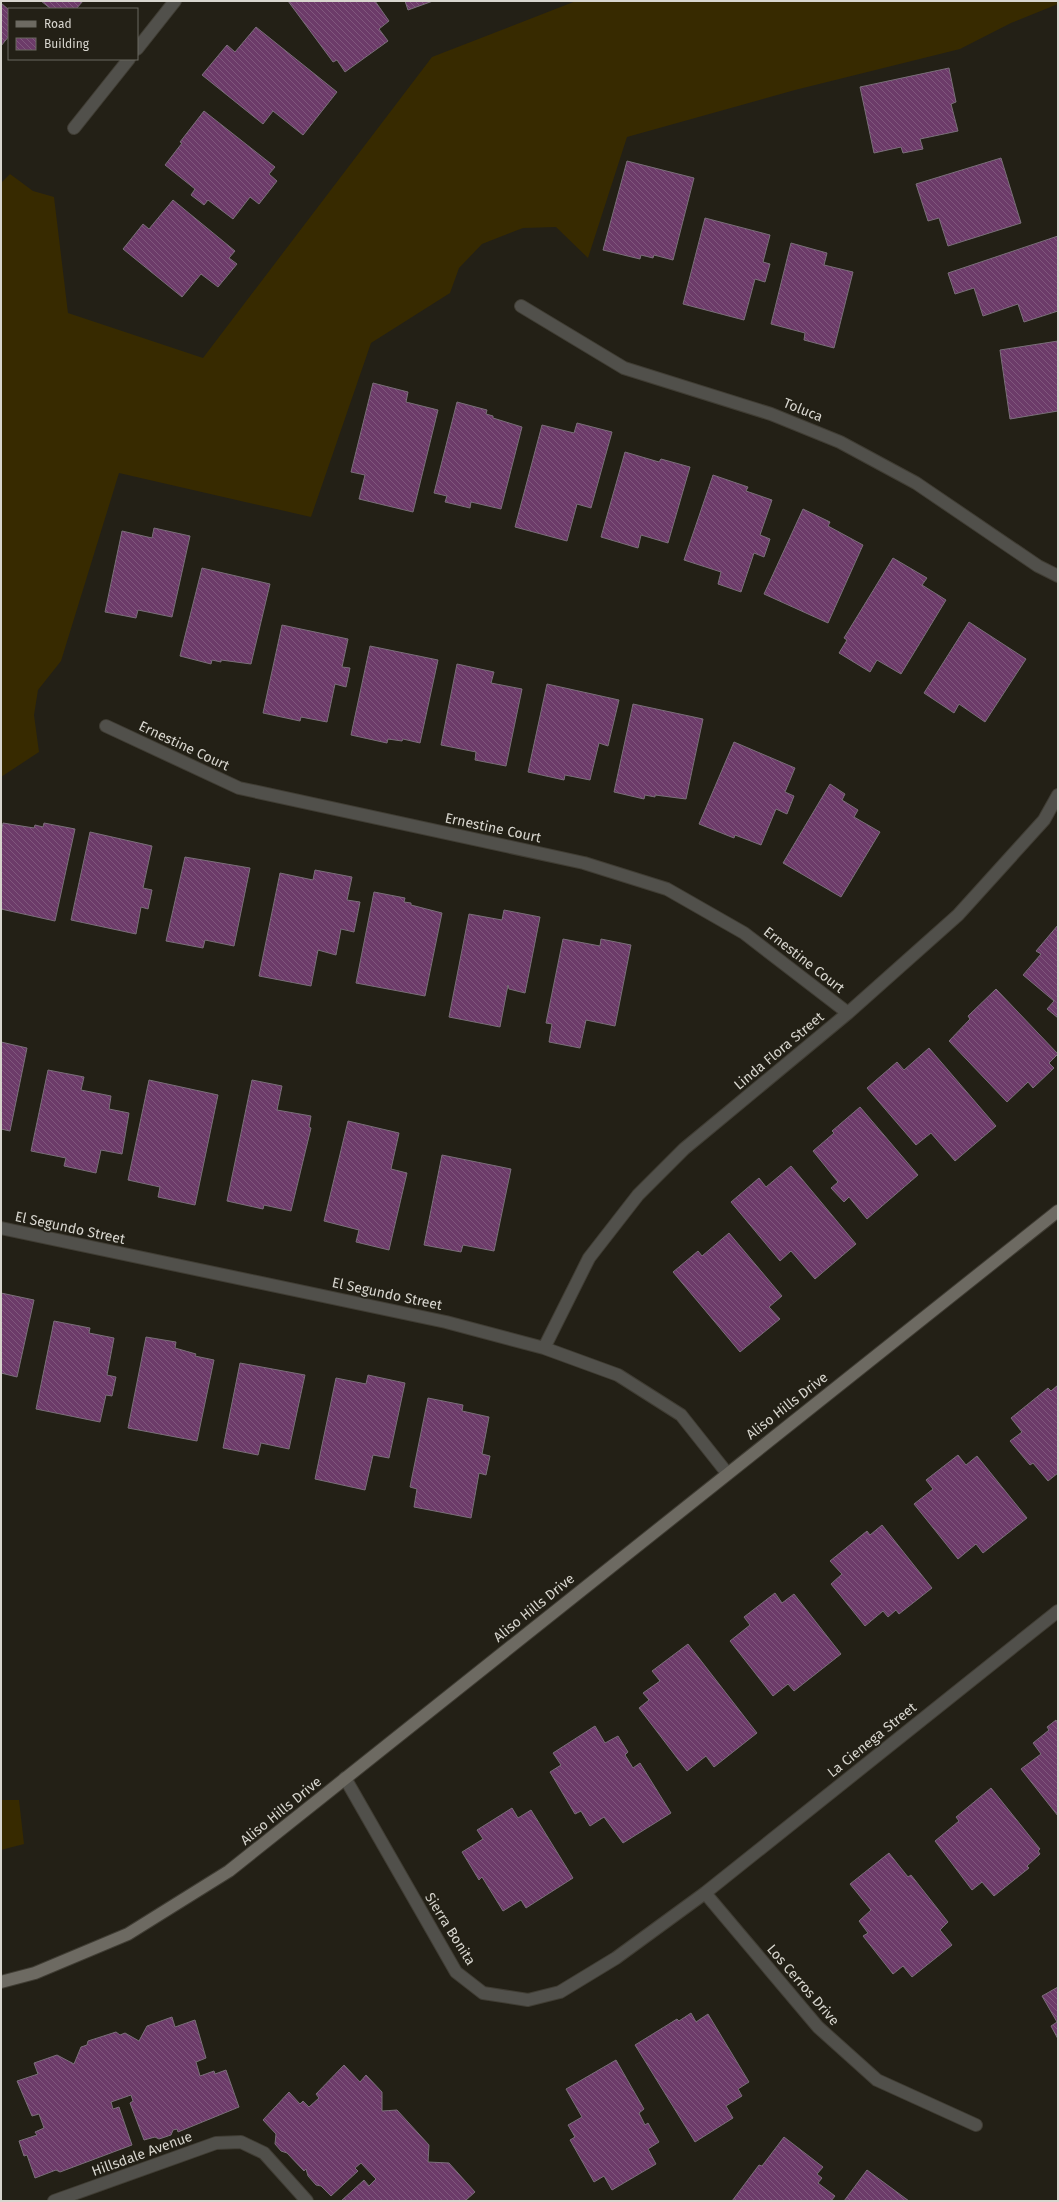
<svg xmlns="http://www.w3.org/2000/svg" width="1059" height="2202" viewBox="0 0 1059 2202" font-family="'Fira Sans',sans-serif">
	<defs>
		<pattern id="building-back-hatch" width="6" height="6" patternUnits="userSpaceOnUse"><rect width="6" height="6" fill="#6c3b69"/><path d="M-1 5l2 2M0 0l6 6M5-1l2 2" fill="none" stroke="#80577d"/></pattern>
	</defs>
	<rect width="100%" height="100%" fill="#232016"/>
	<path fill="#372a00" d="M 576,1 L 1058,1 L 1058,4 L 1011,23 L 960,49 L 795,90 L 627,137 L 588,258 L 556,227 L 523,228 L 482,244 L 459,268 L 450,293 L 371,343 L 311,517 L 119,473 L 61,661 L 38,690 L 34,715 L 39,752 L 1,777 L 1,183 L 10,174 L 33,191 L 54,197 L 68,313 L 203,358 L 432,57 Z
		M 1,1800 L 19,1800 L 24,1844 L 1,1850 Z"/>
	<path fill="url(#building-back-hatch)" stroke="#7a6f79" d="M 41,1 L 83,1 L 76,9 L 51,9 Z
		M 288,1 L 375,1 L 389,21 L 379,29 L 388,41 L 345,72 L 337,60 L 333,62 Z
		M 405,1 L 433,1 L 408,10 Z
		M 1,3 L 9,10 L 9,36 L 1,46 Z
		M 256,27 L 337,92 L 303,135 L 273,111 L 263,124 L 202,75 L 227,45 L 235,52 Z
		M 949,68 L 956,102 L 951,104 L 958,131 L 920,139 L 923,149 L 903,153 L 901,147 L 874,153 L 860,87 Z
		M 204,111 L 275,167 L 269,174 L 277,181 L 259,204 L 250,197 L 233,219 L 208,200 L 204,205 L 191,195 L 195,189 L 165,165 L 182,143 L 180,142 Z
		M 1001,158 L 1021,223 L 948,246 L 939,218 L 928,221 L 916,184 Z
		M 627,161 L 694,178 L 673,260 L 654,255 L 653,258 L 641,255 L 640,259 L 603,250 Z
		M 173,200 L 235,251 L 229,258 L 237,264 L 218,287 L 201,274 L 182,297 L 123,249 L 143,224 L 149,229 Z
		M 705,218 L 770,235 L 763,262 L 770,264 L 765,282 L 755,279 L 744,320 L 683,304 Z
		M 1058,236 L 1058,311 L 1024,322 L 1018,304 L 983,316 L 974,288 L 955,294 L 948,273 Z
		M 791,243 L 827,253 L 824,265 L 853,272 L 834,348 L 804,340 L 805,333 L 771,324 Z
		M 1058,341 L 1058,411 L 1010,419 L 1000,350 Z
		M 373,383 L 408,392 L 406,402 L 438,410 L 413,512 L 359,499 L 365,475 L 351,472 Z
		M 457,402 L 487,410 L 486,414 L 493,416 L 493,418 L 522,427 L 501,509 L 471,502 L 470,508 L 445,502 L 447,496 L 434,493 Z
		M 577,423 L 612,432 L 591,508 L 577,504 L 567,541 L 515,527 L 542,425 L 574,433 Z
		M 625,452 L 659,462 L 661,459 L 690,467 L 668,543 L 641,535 L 638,548 L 601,537 Z
		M 713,475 L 748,487 L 746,491 L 772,500 L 760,535 L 770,539 L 764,557 L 754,553 L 741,592 L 718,584 L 721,572 L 684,560 Z
		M 803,509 L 830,522 L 828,526 L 863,545 L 828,623 L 764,594 Z
		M 154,528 L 190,536 L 172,617 L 138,610 L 136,618 L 105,612 L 122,531 L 152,538 Z
		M 893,558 L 927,578 L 922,585 L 946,600 L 901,674 L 877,660 L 870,672 L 839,653 L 847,640 L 844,638 Z
		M 202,568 L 270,584 L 251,664 L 221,660 L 221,662 L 212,660 L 211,664 L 180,656 Z
		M 969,622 L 1026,659 L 985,722 L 959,704 L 954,713 L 924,693 Z
		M 282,625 L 348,639 L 342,667 L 350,668 L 346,687 L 335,684 L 327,722 L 301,717 L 300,721 L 263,713 Z
		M 370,646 L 438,660 L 420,743 L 403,739 L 402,741 L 388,739 L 387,743 L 351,735 Z
		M 457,664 L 494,672 L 491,683 L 522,689 L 506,766 L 475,760 L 476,752 L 441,745 Z
		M 547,684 L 619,700 L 608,746 L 599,743 L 590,780 L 565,775 L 564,780 L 528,772 Z
		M 633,704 L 703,719 L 686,799 L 655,795 L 655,797 L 645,795 L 644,799 L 614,792 Z
		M 734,742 L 795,768 L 785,792 L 794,796 L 787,814 L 776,809 L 761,845 L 735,835 L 734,838 L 699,824 Z
		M 830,784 L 845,794 L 842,800 L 858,810 L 854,817 L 880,832 L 841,897 L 783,863 Z
		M 3,823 L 34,828 L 35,825 L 43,827 L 44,823 L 75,829 L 55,921 L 1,909 L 1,833 Z
		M 90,832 L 152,846 L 143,888 L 152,890 L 148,909 L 141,907 L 136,934 L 71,920 Z
		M 185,857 L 250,868 L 234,946 L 205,940 L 203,948 L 166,941 Z
		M 315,870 L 352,877 L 347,900 L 360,902 L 354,932 L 341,929 L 336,955 L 318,950 L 311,986 L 259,976 L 280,873 L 313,880 Z
		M 374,892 L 405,898 L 404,902 L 411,903 L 411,905 L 442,913 L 425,996 L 356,983 Z
		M 504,910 L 540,917 L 525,993 L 509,989 L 508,985 L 500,1027 L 449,1017 L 469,914 L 502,920 Z
		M 1058,925 L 1058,1018 L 1047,1009 L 1054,1001 L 1023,975 L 1041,954 L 1036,951 Z
		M 563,939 L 600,946 L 601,939 L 631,945 L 615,1026 L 586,1020 L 580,1048 L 549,1042 L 552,1024 L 546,1023 Z
		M 996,989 L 1058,1054 L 1049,1063 L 1054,1068 L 1033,1088 L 1028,1082 L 1007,1102 L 949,1041 L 970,1019 L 968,1016 Z
		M 1,1042 L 27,1048 L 10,1131 L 1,1129 Z
		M 929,1048 L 996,1126 L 955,1161 L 931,1133 L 916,1145 L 867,1088 L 897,1062 L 904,1070 Z
		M 48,1070 L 84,1077 L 81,1090 L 111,1096 L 109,1109 L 129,1113 L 122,1154 L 101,1150 L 96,1173 L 64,1166 L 66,1158 L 31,1151 Z
		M 149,1080 L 218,1095 L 195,1205 L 158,1197 L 160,1187 L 128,1180 Z
		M 252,1080 L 282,1086 L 277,1110 L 311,1116 L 309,1127 L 311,1128 L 291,1211 L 264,1205 L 263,1209 L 227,1201 Z
		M 860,1107 L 918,1175 L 867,1219 L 849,1197 L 844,1202 L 831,1188 L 838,1182 L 813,1151 L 834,1133 L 832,1131 Z
		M 348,1121 L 399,1133 L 391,1169 L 407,1173 L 389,1250 L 356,1242 L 359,1230 L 324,1221 Z
		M 442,1155 L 511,1169 L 494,1251 L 463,1245 L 461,1252 L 424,1245 Z
		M 791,1166 L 856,1244 L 815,1279 L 791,1251 L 780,1261 L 731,1202 L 759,1178 L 766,1187 Z
		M 729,1233 L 782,1296 L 769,1307 L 780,1319 L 740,1352 L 673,1272 L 698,1251 L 702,1256 Z
		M 1,1293 L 34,1300 L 17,1377 L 1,1373 Z
		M 54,1321 L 90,1328 L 89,1333 L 114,1338 L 107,1375 L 116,1377 L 112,1396 L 106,1395 L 100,1422 L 36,1409 Z
		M 146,1337 L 176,1342 L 175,1348 L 196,1354 L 195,1356 L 214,1360 L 197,1441 L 128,1428 Z
		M 240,1363 L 305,1375 L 289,1449 L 261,1443 L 258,1455 L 223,1448 Z
		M 368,1375 L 405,1383 L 389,1458 L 373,1455 L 365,1490 L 315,1479 L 336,1378 L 366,1384 Z
		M 1058,1385 L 1058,1473 L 1048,1481 L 1033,1463 L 1030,1465 L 1010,1441 L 1022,1432 L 1011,1418 L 1048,1388 L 1051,1391 Z
		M 428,1398 L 463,1405 L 462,1411 L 489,1417 L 482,1454 L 490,1456 L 486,1475 L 479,1473 L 471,1518 L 414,1507 L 417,1489 L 410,1487 Z
		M 958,1455 L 966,1465 L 977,1456 L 1027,1518 L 983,1553 L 976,1544 L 958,1559 L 914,1504 L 933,1489 L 926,1480 Z
		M 882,1525 L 932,1588 L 899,1614 L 896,1610 L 888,1617 L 883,1611 L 865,1626 L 831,1584 L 842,1574 L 830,1561 L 867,1531 L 870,1535 Z
		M 775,1593 L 782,1603 L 794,1594 L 841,1654 L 794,1691 L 788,1684 L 773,1696 L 730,1641 L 750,1625 L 744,1617 Z
		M 688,1644 L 757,1733 L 714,1767 L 706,1756 L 687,1771 L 639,1708 L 649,1700 L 643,1693 L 660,1681 L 652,1671 Z
		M 1056,1720 L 1058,1723 L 1058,1816 L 1021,1769 L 1041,1754 L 1033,1743 L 1049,1730 L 1047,1727 Z
		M 595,1726 L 605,1743 L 618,1736 L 628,1752 L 625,1755 L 633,1768 L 640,1763 L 671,1813 L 623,1843 L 604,1817 L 590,1826 L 581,1811 L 575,1814 L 550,1772 L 561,1765 L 553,1753 Z
		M 991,1788 L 1040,1849 L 1038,1851 L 1040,1854 L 1027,1866 L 1029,1868 L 994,1896 L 982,1882 L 972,1890 L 935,1841 L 959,1821 L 956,1817 Z
		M 512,1808 L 518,1818 L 531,1810 L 573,1878 L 526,1908 L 521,1900 L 503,1911 L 482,1877 L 479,1880 L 462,1852 L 483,1839 L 477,1830 Z
		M 889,1853 L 908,1877 L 911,1875 L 948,1922 L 940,1930 L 952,1945 L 912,1977 L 903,1966 L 893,1974 L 863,1936 L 868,1933 L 859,1921 L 871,1910 L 850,1884 Z
		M 1058,1987 L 1058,2039 L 1051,2026 L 1057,2022 L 1042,1996 Z
		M 691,2013 L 696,2022 L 708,2014 L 749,2082 L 738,2089 L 742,2096 L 726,2106 L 733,2118 L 695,2142 L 635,2045 L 677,2019 L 679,2021 Z
		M 172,2017 L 175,2027 L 195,2020 L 206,2058 L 196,2062 L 200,2076 L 214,2071 L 215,2074 L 226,2070 L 239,2107 L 178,2132 L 177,2129 L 173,2130 L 171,2135 L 159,2139 L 155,2137 L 144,2140 L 130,2103 L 133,2101 L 131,2095 L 111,2102 L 113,2109 L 119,2107 L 132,2145 L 60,2172 L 56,2170 L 35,2178 L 27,2155 L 24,2156 L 19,2141 L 37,2135 L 35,2132 L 44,2128 L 39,2114 L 32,2116 L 17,2081 L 38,2074 L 34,2063 L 57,2055 L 74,2064 L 81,2047 L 87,2045 L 88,2041 L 116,2032 L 120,2035 L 125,2033 L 139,2041 L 147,2026 Z
		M 616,2060 L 644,2109 L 639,2113 L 645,2125 L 648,2123 L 659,2142 L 648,2149 L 656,2164 L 612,2190 L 604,2176 L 594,2182 L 570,2140 L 575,2137 L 568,2125 L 582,2117 L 566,2089 Z
		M 344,2065 L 360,2082 L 366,2075 L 382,2092 L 382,2111 L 397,2110 L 429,2145 L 428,2162 L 449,2163 L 475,2192 L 465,2201 L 341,2201 L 364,2180 L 369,2186 L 376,2179 L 361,2163 L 355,2168 L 358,2171 L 331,2196 L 321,2186 L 316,2185 L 308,2176 L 306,2169 L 304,2171 L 287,2153 L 281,2151 L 275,2144 L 276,2134 L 263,2120 L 289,2092 L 300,2104 L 303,2101 L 309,2107 L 319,2098 L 316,2094 Z
		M 784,2137 L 823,2167 L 817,2174 L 822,2178 L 818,2183 L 835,2196 L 831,2201 L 732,2201 L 759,2165 L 762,2166 Z
		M 867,2170 L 909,2201 L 844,2201 Z"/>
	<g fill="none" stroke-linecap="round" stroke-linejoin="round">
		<defs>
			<path id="street" d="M 137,49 L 175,1
				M 74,128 L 129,59
				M 521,306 L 624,368 L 771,414 L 840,442 L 916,483 L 1038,566 L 1058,576
				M 106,726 L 239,788 L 584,863 L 667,889 L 744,933 L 848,1013
				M 1,1228 L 446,1322 L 544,1348 L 618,1375 L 681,1415 L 727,1473
				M 544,1348 L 589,1258 L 638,1195 L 684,1149 L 848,1013 L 958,915 L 1044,820 L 1058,795
				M 345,1778 L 456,1972 L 483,1993 L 528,2000 L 560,1992 L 616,1958 L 705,1893 L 1058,1611
				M 705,1893 L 818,2027 L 877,2080 L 976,2125
				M 54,2201 L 216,2143 L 241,2142 L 264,2153 L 307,2201"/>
			<path id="secondary" d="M 1,1982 L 35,1973 L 128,1934 L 229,1871 L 1058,1211"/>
		</defs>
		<use href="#street" stroke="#403d34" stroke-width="14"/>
		<use href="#secondary" stroke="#403d34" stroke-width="14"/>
		<use href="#street" stroke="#51504b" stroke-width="12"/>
		<use href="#secondary" stroke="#6d6a62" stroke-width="12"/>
	</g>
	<g text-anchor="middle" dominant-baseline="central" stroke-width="3.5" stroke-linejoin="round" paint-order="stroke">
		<g font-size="14" fill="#d8d6cf" stroke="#232016">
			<text transform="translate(803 410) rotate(22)">Toluca</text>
			<text transform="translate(184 746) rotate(25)">Ernestine Court</text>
			<text transform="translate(493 828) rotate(12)">Ernestine Court</text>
			<text transform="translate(804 960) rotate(38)">Ernestine Court</text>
			<text transform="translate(779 1051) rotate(-40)">Linda Flora Street</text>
			<text transform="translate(70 1228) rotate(12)">El Segundo Street</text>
			<text transform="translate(387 1294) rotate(12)">El Segundo Street</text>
			<text transform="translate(787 1406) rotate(-38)">Aliso Hills Drive</text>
			<text transform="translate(534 1608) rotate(-39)">Aliso Hills Drive</text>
			<text transform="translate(872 1740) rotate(-39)">La Cienega Street</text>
			<text transform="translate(281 1811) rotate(-39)">Aliso Hills Drive</text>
			<text transform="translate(450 1929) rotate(58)">Sierra Bonita</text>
			<text transform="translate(803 1985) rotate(49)">Los Cerros Drive</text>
			<text transform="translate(142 2154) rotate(-20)">Hillsdale Avenue</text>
		</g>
	</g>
	<rect width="1059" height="2202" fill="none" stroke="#d8d6cf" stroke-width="4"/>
	<rect x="8" y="8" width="130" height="52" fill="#232016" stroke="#6b6960"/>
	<rect x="16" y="21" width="20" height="6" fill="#6d6a62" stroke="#6b6960"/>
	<text x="44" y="28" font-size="12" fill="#d8d6cf">Road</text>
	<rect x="16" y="38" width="20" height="12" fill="url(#building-back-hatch)" stroke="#6b6960"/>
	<text x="44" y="48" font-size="12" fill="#d8d6cf">Building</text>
</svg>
